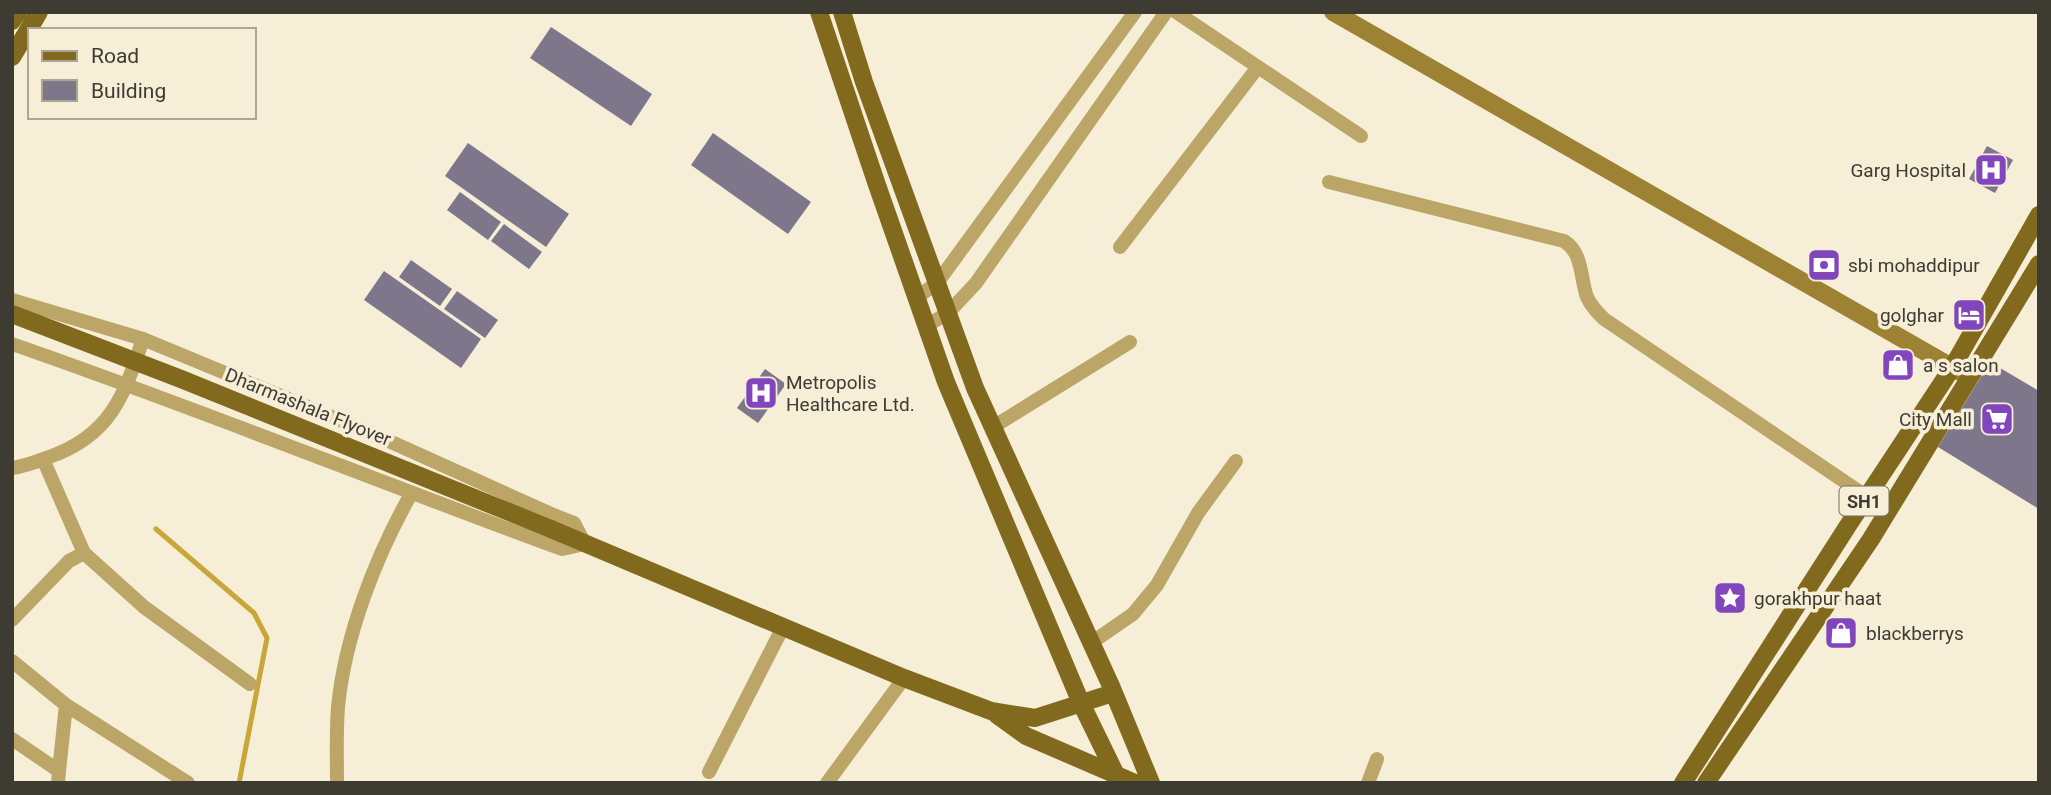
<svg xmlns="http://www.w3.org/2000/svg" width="2051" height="795" viewBox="0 0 2051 795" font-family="Roboto,sans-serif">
	<rect width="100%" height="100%" fill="#f6eed7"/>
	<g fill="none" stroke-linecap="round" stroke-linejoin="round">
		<path stroke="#c8a63a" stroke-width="5" d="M 156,529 L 254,613 L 267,638 L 239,783"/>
	</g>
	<path fill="#7e768a" d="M 551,27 L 652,94 L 631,126 L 530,58 Z
		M 713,133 L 811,202 L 788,234 L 691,165 Z
		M 468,143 L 569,214 L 546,247 L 445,176 Z
		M 1987,146 L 2013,160 L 1995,193 L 1969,179 Z
		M 460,192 L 501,222 L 488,240 L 447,210 Z
		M 504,224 L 542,252 L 529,269 L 491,241 Z
		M 411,260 L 452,289 L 440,306 L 399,277 Z
		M 384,271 L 481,339 L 461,368 L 364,300 Z
		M 457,291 L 498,320 L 485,338 L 444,309 Z
		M 1990,362 L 2039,391 L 2039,509 L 1938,447 Z
		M 765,369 L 786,384 L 758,423 L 737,408 Z"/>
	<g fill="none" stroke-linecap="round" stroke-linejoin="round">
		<path stroke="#bba667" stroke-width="14" d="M 1176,12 L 1361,136
			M 1329,182 L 1564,241 C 1583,253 1580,277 1587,297 C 1591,306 1597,312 1604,319 L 1888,511
			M 1120,247 L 1258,67
			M 916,298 L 937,283 L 1135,12
			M 12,300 L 143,339 L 380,437 L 551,514 L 574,523 L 585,544 L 562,549 C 379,482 197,408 12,344
			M 926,326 L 948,313 L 976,283 L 1166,12
			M 993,427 L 1130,342
			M 43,459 L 84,553 L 144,607 L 250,684
			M 12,468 C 26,466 36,462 49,457 C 110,436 124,396 143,339
			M 12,620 L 69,561 L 84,553
			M 1091,643 L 1133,614 L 1157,585 L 1198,513 L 1236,461
			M 12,661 L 66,705 L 188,783
			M 12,739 L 59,771 L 58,783
			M 59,771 L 66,705
			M 709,772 L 783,627
			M 337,783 C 337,758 336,732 338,707 C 345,635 376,556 411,494
			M 827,783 L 904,678
			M 1368,783 L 1377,759"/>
		<path stroke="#9c8232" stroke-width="18" d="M 1333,12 L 1969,377"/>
		<path stroke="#816a1d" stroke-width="18" d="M 819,12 L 876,182 L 946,382 L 1081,703 L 1120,783
			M 842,12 L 864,82 L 975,388 L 1111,686 L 1151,783
			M 12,21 L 18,12
			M 12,57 L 39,12
			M 551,529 L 904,678 L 991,711 L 1035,718 L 1113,693
			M 997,715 L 1026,736 L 1135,783
			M 1683,783 L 1849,524 L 1952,368 L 2039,215
			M 1706,783 L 1871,539 L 2039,264"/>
		<path stroke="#816a1d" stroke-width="18" d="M 12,314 L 181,379 L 551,529"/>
	</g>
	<defs>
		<symbol id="hospital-square" viewBox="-11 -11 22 22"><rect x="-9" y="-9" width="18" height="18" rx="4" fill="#8146bc" stroke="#f6eed7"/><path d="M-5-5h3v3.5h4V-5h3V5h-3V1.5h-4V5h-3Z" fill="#fff"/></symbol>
		<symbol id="bank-square" viewBox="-11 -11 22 22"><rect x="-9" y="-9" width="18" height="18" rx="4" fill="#8146bc" stroke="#f6eed7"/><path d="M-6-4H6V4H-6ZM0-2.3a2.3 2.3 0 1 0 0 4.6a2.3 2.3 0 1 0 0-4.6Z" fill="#fff"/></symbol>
		<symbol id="hotel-square" viewBox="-11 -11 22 22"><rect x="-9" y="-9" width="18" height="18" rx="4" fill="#8146bc" stroke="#f6eed7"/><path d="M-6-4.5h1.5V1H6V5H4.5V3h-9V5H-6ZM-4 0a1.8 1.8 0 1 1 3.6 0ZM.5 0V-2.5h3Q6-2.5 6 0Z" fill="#fff"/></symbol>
		<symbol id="shop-square" viewBox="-11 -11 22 22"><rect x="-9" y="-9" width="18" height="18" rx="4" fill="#8146bc" stroke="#f6eed7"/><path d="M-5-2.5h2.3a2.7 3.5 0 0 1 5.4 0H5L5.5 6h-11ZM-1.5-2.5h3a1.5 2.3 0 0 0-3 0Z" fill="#fff"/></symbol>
		<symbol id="supermarket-square" viewBox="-11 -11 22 22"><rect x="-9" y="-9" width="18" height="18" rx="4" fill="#8146bc" stroke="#f6eed7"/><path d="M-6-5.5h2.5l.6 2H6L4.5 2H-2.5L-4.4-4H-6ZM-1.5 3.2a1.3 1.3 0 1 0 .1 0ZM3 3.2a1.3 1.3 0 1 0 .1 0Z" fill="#fff"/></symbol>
		<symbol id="sight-square" viewBox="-11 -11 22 22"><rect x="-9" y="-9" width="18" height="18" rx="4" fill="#8146bc" stroke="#f6eed7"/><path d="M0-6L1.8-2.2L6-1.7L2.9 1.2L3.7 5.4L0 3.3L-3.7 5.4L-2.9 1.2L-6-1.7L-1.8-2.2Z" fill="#fff"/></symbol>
	</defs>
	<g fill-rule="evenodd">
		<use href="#hospital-square" x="1972" y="151" width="38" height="38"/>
		<use href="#bank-square" x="1805" y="246" width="38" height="38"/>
		<use href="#hotel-square" x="1950" y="296" width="38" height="38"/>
		<use href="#shop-square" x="1879" y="346" width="38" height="38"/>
		<use href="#hospital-square" x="742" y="374" width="38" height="38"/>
		<use href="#supermarket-square" x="1978" y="400" width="38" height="38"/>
		<use href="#sight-square" x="1711" y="579" width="38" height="38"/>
		<use href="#shop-square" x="1822" y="614" width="38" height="38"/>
	</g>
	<g text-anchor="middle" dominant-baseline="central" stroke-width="7" stroke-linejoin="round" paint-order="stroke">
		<rect fill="#f6eed7" stroke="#757164" stroke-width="2" x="1839.5" y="486.5" width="49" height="29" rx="5"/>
		<g font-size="18" font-weight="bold" fill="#3e3b32">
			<text x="1864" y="501">SH1</text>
		</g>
		<g font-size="19" fill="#3e3b32" stroke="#f6eed7" text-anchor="start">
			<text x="1966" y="170" text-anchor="end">Garg Hospital</text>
			<text x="1848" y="265">sbi mohaddipur</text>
			<text x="1944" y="315" text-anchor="end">golghar</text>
			<text x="1923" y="365">a s salon</text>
			<text x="786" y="382">Metropolis<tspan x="786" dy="22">Healthcare Ltd.</tspan></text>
			<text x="1972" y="419" text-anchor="end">City Mall</text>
			<text x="1754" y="598">gorakhpur haat</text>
			<text x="1866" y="633">blackberrys</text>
		</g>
		<g font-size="19" fill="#3e3b32" stroke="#f6eed7">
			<text transform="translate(308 407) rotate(22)">Dharmashala Flyover</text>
		</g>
	</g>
	<rect width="2051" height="795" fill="none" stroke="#3e3b32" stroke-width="28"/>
	<rect x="28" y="28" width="228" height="91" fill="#f6eed7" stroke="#aca695" stroke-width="2"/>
	<rect x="42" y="51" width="35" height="10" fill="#816a1d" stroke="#aca695" stroke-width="2"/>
	<text x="91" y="63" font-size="21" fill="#3e3b32">Road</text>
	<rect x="42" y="80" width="35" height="21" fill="#7e768a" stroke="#aca695" stroke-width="2"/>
	<text x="91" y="98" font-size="21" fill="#3e3b32">Building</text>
</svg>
